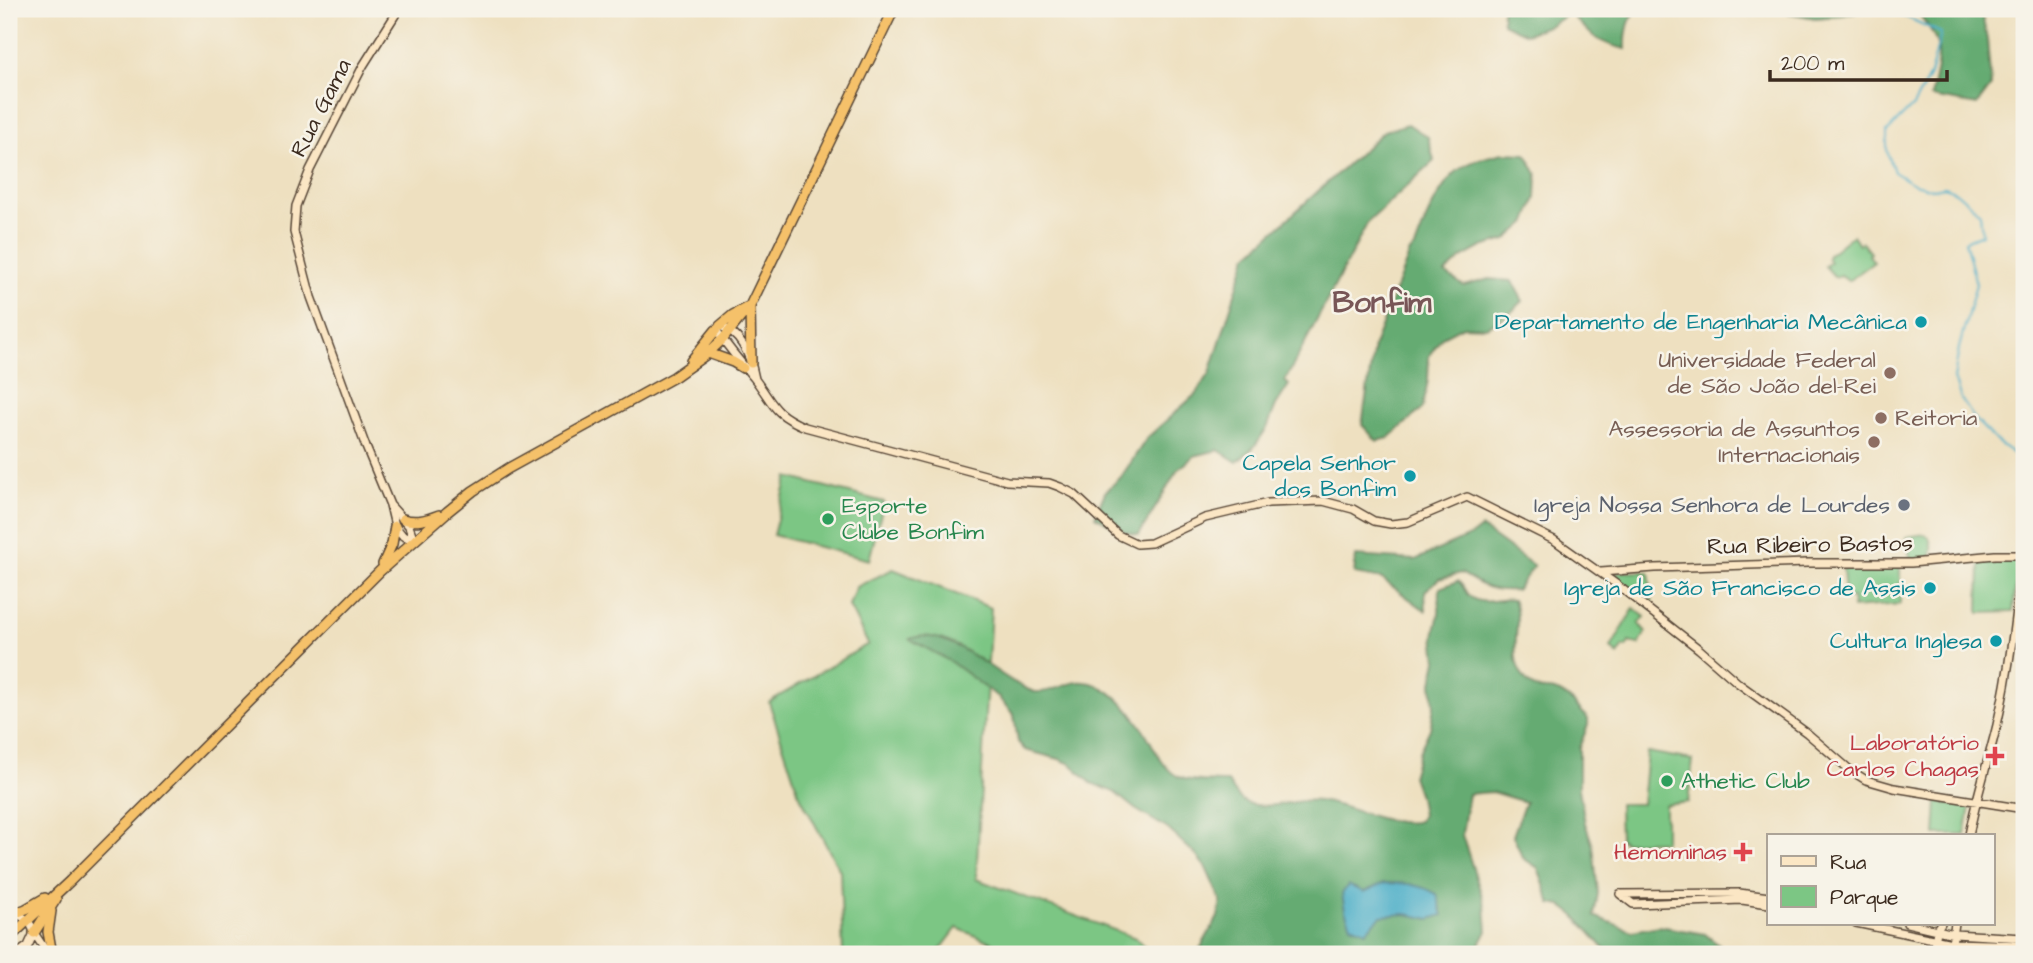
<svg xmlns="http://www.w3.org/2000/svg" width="2033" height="963" viewBox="0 0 2033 963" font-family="'Architects Daughter',sans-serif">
	<rect width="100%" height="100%" fill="#f7f3e8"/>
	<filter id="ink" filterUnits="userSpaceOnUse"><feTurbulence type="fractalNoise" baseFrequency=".0143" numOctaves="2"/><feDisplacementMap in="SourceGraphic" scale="14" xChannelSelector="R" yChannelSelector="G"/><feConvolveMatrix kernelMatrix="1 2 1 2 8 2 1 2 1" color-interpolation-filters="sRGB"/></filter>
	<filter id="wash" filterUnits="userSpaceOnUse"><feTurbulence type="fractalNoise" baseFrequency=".00686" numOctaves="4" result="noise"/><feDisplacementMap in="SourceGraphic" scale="28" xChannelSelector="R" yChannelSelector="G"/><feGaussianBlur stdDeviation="1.57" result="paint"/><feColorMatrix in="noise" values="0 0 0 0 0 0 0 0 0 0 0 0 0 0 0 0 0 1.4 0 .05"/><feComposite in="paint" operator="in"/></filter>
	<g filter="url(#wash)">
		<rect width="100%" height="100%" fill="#eee0c0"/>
		<path fill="#7cc684" stroke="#5c7851" stroke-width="2" d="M 1853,235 L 1859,244 L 1862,242 L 1871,253 L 1869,255 L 1874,262 L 1848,281 L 1840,275 L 1835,277 L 1825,266 L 1830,262 L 1827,258 L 1828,255 Z
			M 788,477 L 884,502 L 869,560 L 773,535 Z
			M 1925,534 L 1929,537 L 1932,549 L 1930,560 L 1911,561 L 1906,537 Z
			M 2018,560 L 2013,612 L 1979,613 L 1980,561 Z
			M 1900,565 L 1900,604 L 1853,608 L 1852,598 L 1845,598 L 1843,568 Z
			M 893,569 L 991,608 L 976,879 L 1136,938 L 1151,954 L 1016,954 L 1010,950 L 957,928 L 937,954 L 843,954 L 840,871 L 799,794 L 769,702 L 868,644 L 849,606 L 856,587 Z
			M 1618,572 L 1649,572 L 1653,609 L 1614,580 L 1613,577 Z
			M 1634,608 L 1645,617 L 1639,624 L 1646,632 L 1639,645 L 1629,642 L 1626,647 L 1623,646 L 1618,655 L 1611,648 Z
			M 1647,752 L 1693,760 L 1688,802 L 1665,805 L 1665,841 L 1624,842 L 1620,839 L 1619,804 L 1642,804 Z
			M 1937,802 L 1970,807 L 1965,835 L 1935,835 Z"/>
		<path fill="#65ab72" stroke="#506a48" stroke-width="2" d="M 1502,9 L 1638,9 C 1628,17 1625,36 1626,49 C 1596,43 1591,35 1570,13 L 1550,25 L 1526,34 L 1503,23 Z
			M 1766,9 L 1870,9 L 1839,16 L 1815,18 Z
			M 1912,9 L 1981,9 L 1987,40 L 1991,86 L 1977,105 L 1931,97 C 1939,54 1947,45 1915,10 Z
			M 1408,124 L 1428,137 L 1434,161 L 1368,222 L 1285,381 L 1289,385 L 1276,405 L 1267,428 L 1254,447 L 1237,462 L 1218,450 L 1194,456 L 1177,471 L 1139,535 L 1125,532 L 1095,516 L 1105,492 L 1121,477 L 1147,438 L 1197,393 L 1210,373 L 1247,256 L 1384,131 Z
			M 1503,153 L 1526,154 L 1537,174 L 1536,198 L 1527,222 L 1506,240 L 1482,247 L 1462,258 L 1445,273 L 1464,286 L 1489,279 L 1512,281 L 1523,301 L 1507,316 L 1486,327 L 1463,326 L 1442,337 L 1429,356 L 1428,380 L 1423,408 L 1389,438 L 1377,441 L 1362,425 L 1374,346 L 1410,252 L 1415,248 C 1424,223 1435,195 1453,175 C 1465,162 1486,157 1503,153 Z
			M 1481,528 L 1534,566 L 1516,590 C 1491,592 1482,586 1461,573 L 1439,579 L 1425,591 L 1426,611 L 1382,579 L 1354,574 L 1356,556 L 1415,560 L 1472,535 Z
			M 1458,581 C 1463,585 1464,590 1468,595 C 1483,608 1498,597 1513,600 C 1524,624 1507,651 1522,675 C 1536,697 1545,686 1560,693 C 1570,698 1581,710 1588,719 L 1588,725 L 1579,748 L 1579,789 L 1585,823 L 1593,846 L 1598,893 L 1594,916 L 1632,931 L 1659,926 L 1705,934 L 1724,949 L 1726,954 L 1606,954 L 1605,949 L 1574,915 L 1562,906 L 1551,904 L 1538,868 L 1523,858 L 1513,836 L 1525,802 L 1492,792 L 1468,794 L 1462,835 L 1485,905 L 1487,931 L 1475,954 L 1201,954 L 1200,949 L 1218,917 L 1221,901 L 1206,868 L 1194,853 L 1168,829 L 1135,809 L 1114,792 L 1091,783 L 1071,764 L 1059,759 L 1025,750 L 1018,742 L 1014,715 L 998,697 L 951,662 L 910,639 C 943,624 992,672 1021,686 C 1025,688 1030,691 1035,692 C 1060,694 1073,671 1103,688 C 1118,696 1131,712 1141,726 C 1152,741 1161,769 1179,777 C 1193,783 1213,781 1228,782 C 1234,791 1239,801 1250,804 C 1273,810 1296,798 1319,801 C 1348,805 1393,829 1419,821 L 1422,815 L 1419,796 L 1412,776 L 1419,752 L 1430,729 L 1434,706 L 1432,683 L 1437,660 L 1434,636 L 1439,613 L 1440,588 Z"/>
		<path fill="#48adc8" stroke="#426c73" stroke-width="2" d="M 1384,883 C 1406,883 1417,883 1437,894 L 1443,915 L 1430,919 L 1406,914 L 1381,916 L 1366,931 L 1351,925 L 1345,911 L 1342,894 L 1348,885 L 1364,892 Z"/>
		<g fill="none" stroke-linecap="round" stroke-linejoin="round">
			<path stroke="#48adc8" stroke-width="2" d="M 1879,9 L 1906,17 L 1941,33 L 1930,75 L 1913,106 L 1887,132 L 1887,151 L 1894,172 L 1914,184 L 1932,189 L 1945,187 L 1956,192 L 1980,213 L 1982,234 L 1965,241 L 1976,284 L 1959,348 L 1954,379 L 1961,399 L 1974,418 L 1997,442 L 2024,461"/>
		</g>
	</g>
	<g filter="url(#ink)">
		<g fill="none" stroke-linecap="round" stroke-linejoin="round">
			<defs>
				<path id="secondary" d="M 399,9 L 363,66 L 310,170 L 296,206 L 294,232 L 311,297 L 366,447 L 390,505 L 395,526 L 403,536 L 414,540
					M 755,379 C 751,358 742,334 720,326 L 716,330 C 728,347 741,363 754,378 C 774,404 772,413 805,427 L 1007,481 L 1049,483 L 1060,487 L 1074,494 L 1118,535 L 1137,544 L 1151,543 L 1205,518 L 1268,503 L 1323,501 L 1353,509 L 1374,521 L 1391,524 L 1408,522 L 1467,497 L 1554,540 L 1616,584 L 1699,649 L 1738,683 L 1807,733 L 1850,770 L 1866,780 L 1894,788 L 2024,809
					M 391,506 L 409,526 L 414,540
					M 1601,572 L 1655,568 L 1808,563 L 1911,563 L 1995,555 L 2024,555
					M 1969,835 C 1976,798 1988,762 1997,725 C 2010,669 2016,612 2022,555
					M 1620,894 L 1633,904 L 1742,900 L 1769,904
					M 1621,894 L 1739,893 L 1769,897
					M 9,914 C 22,913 31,921 34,933 L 28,946 L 17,954
					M 1856,923 L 1952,943 L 2024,945
					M 1907,923 L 1954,934 L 2024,938
					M 34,933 L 48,954
					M 1934,954 L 1937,929 L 1941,923
					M 1947,954 L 1952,943 L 1955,923"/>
				<path id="highway" d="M 750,306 L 751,363
					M 720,326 L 733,315 L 746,308
					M 708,353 L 733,362 L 743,368
					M 691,361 L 716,330
					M 403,519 C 416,523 426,520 439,515
					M 383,564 L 392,544 L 395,526
					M 51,911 L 48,932 L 52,954
					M 13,914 L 26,909 L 45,898
					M 34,933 L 56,899
					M 9,938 L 70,881 L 380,571 L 447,512 L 473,491 L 509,468 L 674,377 L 708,353 L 723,339 L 750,306 L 894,9"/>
			</defs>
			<use href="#secondary" stroke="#564536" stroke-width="10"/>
			<use href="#highway" stroke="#564536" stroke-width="12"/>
			<use href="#secondary" stroke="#fbe6c4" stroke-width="7"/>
			<use href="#highway" stroke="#f5c16b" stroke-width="9"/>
		</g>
	</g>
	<g fill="#0f9aa8" stroke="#f7f3e8" stroke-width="2.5">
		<circle cx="1921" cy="322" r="7"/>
		<circle cx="1410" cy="476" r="7"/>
		<circle cx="1930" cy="588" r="7"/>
		<circle cx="1996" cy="641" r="7"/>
	</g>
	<g fill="#8d6e63" stroke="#f7f3e8" stroke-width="2.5">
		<circle cx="1890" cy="373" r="7"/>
		<circle cx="1881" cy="418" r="7"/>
		<circle cx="1874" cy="442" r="7"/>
	</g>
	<circle fill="#6b7280" stroke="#f7f3e8" stroke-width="2.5" cx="1904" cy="505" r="7"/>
	<g fill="#2e9e5b" stroke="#f7f3e8" stroke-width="2.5">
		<circle cx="828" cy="519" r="7"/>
		<circle cx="1667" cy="781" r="7"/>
	</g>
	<g fill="#e0444e" stroke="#f7f3e8" stroke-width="2.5">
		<path d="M1991.5 745.5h7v7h7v7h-7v7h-7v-7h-7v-7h7z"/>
		<path d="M1739.5 841.5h7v7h7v7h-7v7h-7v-7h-7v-7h7z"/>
	</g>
	<g text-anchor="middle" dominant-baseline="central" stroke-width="5" stroke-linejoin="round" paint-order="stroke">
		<g font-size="23" fill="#3b2a1e" stroke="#f7f3e8">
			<text transform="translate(321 108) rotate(-63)">Rua Gama</text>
			<text transform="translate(1810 545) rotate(-1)">Rua Ribeiro Bastos</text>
		</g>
		<g font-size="23" fill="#0d838f" stroke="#f7f3e8" text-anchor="end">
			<text x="1907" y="322">Departamento de Engenharia Mecânica</text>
			<text x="1396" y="463">Capela Senhor<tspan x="1396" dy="26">dos Bonfim</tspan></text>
			<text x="1916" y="588">Igreja de São Francisco de Assis</text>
			<text x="1982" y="641">Cultura Inglesa</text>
		</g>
		<g font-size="23" fill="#785e54" stroke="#f7f3e8" text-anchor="end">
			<text x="1876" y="360">Universidade Federal<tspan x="1876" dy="26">de São João del-Rei</tspan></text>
			<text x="1895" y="418" text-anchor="start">Reitoria</text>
			<text x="1860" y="429">Assessoria de Assuntos<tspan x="1860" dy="26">Internacionais</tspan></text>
		</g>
		<g font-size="23" fill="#5b616d" stroke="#f7f3e8" text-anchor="end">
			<text x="1890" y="505">Igreja Nossa Senhora de Lourdes</text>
		</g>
		<g font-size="23" fill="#27864d" stroke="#f7f3e8" text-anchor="start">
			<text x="842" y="506">Esporte<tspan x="842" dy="26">Clube Bonfim</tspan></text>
			<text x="1681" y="781">Athetic Club</text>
		</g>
		<g font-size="23" fill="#be3a42" stroke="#f7f3e8" text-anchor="end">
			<text x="1979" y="743">Laboratório<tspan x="1979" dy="26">Carlos Chagas</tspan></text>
			<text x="1727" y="852">Hemominas</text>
		</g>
		<g font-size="30" font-weight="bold" fill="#785657" stroke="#f7f3e8">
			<text x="1382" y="303">Bonfim</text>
		</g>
	</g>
	<rect width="2033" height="963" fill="none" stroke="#f7f3e8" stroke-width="35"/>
	<rect x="1767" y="834" width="228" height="91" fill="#f7f3e8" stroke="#aca397" stroke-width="2"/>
	<rect x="1781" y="856" width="35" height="10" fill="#fbe6c4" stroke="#aca397" stroke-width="2"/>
	<text x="1830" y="869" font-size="21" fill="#3b2a1e">Rua</text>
	<rect x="1781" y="886" width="35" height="21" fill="#7cc684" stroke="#aca397" stroke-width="2"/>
	<text x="1830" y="904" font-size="21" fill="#3b2a1e">Parque</text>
	<path d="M1770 70v10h177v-10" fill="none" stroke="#3b2a1e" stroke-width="3.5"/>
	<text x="1781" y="70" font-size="21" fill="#3b2a1e" stroke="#f7f3e8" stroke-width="5" paint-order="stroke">200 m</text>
</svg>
